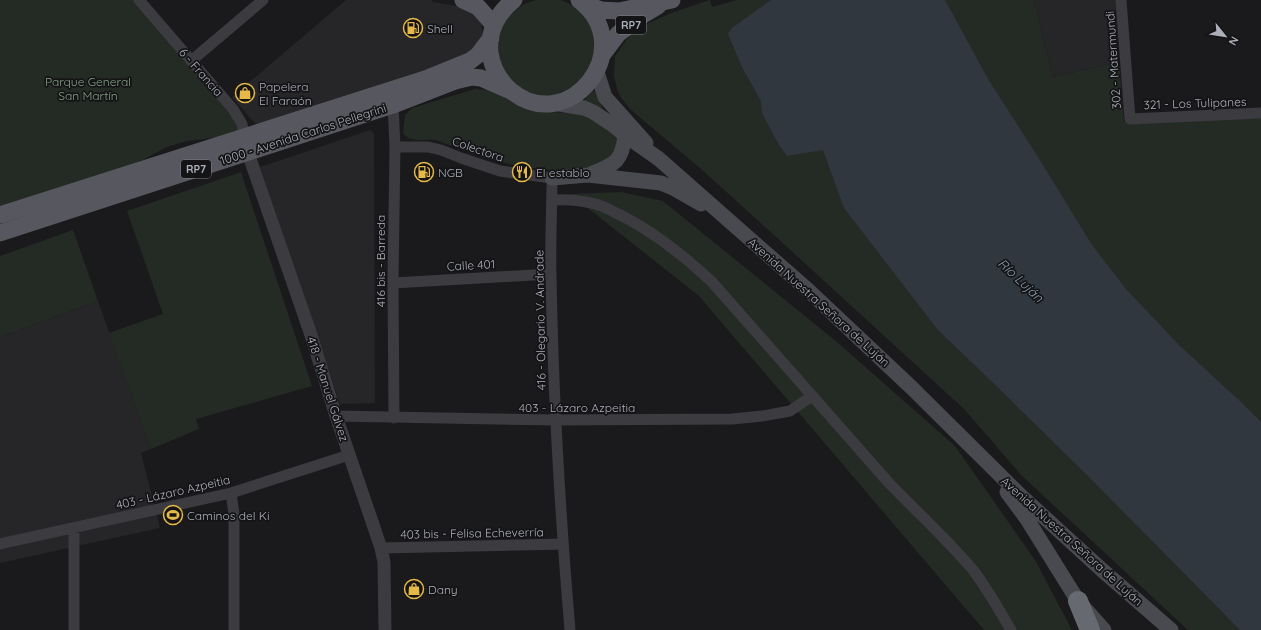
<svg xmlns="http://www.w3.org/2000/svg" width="1261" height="630" viewBox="0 0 1261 630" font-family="Quicksand,sans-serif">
	<rect width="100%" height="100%" fill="#1a191b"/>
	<path fill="#262528" d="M 346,0 L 431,0 L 433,2 L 463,7 L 470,10 L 481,21 L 483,35 L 469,57 L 262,125 L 255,123 L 250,118 L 232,97 Z
		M 1034,0 L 1116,0 L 1119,62 L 1053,77 Z
		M 370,130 L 374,133 L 375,403 L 340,404 L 260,167 Z
		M 98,301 L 151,449 L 141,453 L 160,528 L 0,563 L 0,337 Z"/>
	<path fill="#242b25" d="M 0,0 L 137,0 L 237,119 L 239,131 L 220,137 L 187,141 L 167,147 L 133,165 L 0,210 Z
		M 536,0 L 561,0 L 574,6 L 587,17 L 597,41 L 585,82 L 546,99 L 514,86 L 500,64 L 498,47 L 501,30 L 510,15 L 524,4 Z
		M 710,0 L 712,7 L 737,0 L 813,0 L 1261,630 L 1188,630 L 1021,475 L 965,410 L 774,235 L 701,169 L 630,109 L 622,99 L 618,92 L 614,76 L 615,56 L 630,35 L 638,28 L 671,13 Z
		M 903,0 L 1034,0 L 1053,77 L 1119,62 L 1124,122 L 1261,118 L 1261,442 L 1124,310 Z
		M 475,89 L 491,90 L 523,107 L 532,110 L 542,112 L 578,113 L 614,131 L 620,145 L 603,166 L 566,172 L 524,167 L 484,158 L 436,140 C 425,139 410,143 403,133 L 405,115 L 412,108 Z
		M 593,90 C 599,95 600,104 604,110 C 609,116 617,122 623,128 L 584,101 Z
		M 241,172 L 312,386 L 196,419 L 199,429 L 151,449 L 109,333 L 163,314 L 127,211 Z
		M 621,192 L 663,201 L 837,342 L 955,446 L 1035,560 L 1072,630 L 984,630 L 699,296 L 570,194 Z
		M 73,230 L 98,301 L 0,337 L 0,256 Z"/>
	<path fill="#30373f" d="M 771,0 L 945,0 L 988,79 L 1038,157 L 1092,245 L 1126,289 L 1179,345 L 1242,403 L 1261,422 L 1261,630 L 1240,630 L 1087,475 L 985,375 L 938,330 L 844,208 L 823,150 L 787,156 L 779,145 L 762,113 L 761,101 L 742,67 L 728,34 L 732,28 Z"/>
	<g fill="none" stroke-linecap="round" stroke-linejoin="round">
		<path stroke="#3b3b40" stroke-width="11" d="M 139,0 L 233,109 L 242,124 L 244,136
			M 1121,0 L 1130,119 L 1261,113
			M 191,61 L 263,0
			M 393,105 L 395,147 L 393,283 L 394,418
			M 395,147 L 428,147 L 441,150 L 461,158 L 500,171 L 552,178 C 552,210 550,243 551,275 C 553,394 560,512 570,630
			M 552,200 C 566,199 580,200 595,204 C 601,205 608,209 614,212 C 651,229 682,254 712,282 L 889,483 C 917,512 947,539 973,570 C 987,588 999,610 1011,630
			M 393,283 L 551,274
			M 336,416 L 556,420 L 732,419 L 762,416 L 790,411 L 812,396
			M 231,493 L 234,514 L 234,630
			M 0,544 L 231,493 L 349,455
			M 381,548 L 563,544
			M 74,630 L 74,528"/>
		<path stroke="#3b3b40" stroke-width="13" d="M 246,144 L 248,153 L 310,332 L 336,416 L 381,548 L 384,562 L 385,630"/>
		<path stroke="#494a50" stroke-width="15" d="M 597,72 L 605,97 L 646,143
			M 553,103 L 584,108 L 593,112 L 613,125 L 625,135 L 659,159 L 809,291 L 912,388 L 1020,495 L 1102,570 L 1171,630
			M 591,174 C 615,164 622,162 625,135
			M 552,178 L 588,175 L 661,183 L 673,188 L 701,204
			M 1007,492 L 1027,519 L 1078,601 L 1104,630"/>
		<path stroke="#57585f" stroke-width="17" d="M 463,0 L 478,7 L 494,25
			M 514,0 C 497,13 488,32 490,53 C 492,67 499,80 510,90 C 568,139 641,48 579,0
			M 585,4 L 601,10 L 619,11 L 672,0
			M 603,54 L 618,34 L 643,15 L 658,6
			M 0,215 L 428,78 L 470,61 L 478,55 L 491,38
			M 0,233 L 393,105 L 455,81 L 472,77 L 481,78 L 513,92"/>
		<path stroke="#676971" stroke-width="20" d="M 1078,601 L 1090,630"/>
	</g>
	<defs>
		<symbol id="fuel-ring" viewBox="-11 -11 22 22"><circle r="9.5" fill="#141416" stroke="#e4b948" stroke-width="1.5"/><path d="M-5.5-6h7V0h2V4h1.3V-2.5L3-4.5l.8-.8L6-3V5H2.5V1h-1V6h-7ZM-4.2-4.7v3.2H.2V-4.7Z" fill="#e4b948"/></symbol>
		<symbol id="shop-ring" viewBox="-11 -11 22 22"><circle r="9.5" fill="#141416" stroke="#e4b948" stroke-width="1.5"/><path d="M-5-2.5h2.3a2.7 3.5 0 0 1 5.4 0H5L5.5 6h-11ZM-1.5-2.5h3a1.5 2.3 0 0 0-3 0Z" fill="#e4b948"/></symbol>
		<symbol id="restaurant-ring" viewBox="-11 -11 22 22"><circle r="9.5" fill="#141416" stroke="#e4b948" stroke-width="1.5"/><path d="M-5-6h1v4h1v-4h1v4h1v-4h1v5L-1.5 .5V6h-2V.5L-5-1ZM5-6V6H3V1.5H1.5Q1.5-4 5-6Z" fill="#e4b948"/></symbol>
		<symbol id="stadium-ring" viewBox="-11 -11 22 22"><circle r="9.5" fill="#141416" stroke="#e4b948" stroke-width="1.5"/><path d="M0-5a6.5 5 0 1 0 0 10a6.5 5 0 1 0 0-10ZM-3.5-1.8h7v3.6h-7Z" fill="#e4b948"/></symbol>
	</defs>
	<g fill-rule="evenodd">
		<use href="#fuel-ring" x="402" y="17" width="22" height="22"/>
		<use href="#shop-ring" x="234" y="82" width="22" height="22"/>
		<use href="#fuel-ring" x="413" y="161" width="22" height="22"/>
		<use href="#restaurant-ring" x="511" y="161" width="22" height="22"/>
		<use href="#stadium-ring" x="162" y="504" width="22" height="22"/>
		<use href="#shop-ring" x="403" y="578" width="22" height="22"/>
	</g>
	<g text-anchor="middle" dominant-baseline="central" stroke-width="3.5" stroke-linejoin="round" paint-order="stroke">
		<g fill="#141416" stroke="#7f8189" stroke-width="1">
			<rect x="616" y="16" width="30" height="18" rx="3"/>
			<rect x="181" y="160" width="30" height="18" rx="3"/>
		</g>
		<g font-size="11" font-weight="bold" fill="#adb0ba">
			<text x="631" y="25">RP7</text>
			<text x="196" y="169">RP7</text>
		</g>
		<g font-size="12" fill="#adb0ba" stroke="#141416" text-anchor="start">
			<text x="427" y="28">Shell</text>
			<text x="259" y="86">Papelera<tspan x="259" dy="14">El Faraón</tspan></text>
			<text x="438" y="172">NGB</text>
			<text x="536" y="172">El establo</text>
			<text x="187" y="515">Caminos del Ki</text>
			<text x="428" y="589">Dany</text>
		</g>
		<g font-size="12" fill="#adb0ba" stroke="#141416">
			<text transform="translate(1113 60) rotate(-94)">302 - Matermundi</text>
			<text transform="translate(201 72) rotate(49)">6 - Francia</text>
			<text transform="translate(1195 103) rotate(-2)">321 - Los Tulipanes</text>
			<text transform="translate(303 134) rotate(-18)">1000 - Avenida Carlos Pellegrini</text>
			<text transform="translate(478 149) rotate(19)">Colectora</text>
			<text transform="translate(380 261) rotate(-90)">416 bis - Barreda</text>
			<text transform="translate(471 265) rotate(-3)">Calle 401</text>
			<text transform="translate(819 302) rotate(42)">Avenida Nuestra Señora de Luján</text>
			<text transform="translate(540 320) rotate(-91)">416 - Olegario V. Andrade</text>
			<text transform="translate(328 389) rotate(72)">418 - Manuel Gálvez</text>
			<text x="577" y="407">403 - Lázaro Azpeitia</text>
			<text transform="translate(173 492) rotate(-13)">403 - Lázaro Azpeitia</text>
			<text transform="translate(472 533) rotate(-1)">403 bis - Felisa Echeverría</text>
			<text transform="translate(1072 541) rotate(42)">Avenida Nuestra Señora de Luján</text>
		</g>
		<g font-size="12" fill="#86a389" stroke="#141416">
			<text x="88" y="81">Parque General<tspan x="88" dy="14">San Martín</tspan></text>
		</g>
		<g font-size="13" font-style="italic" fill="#879bb2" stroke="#141416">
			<text transform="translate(1021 280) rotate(43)">Río Luján</text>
		</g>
	</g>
	<g transform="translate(1225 36) rotate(120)" stroke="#141416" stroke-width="3" paint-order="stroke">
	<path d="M0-3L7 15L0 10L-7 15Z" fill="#adb0ba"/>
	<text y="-6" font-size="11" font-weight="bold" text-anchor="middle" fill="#adb0ba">N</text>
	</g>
</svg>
